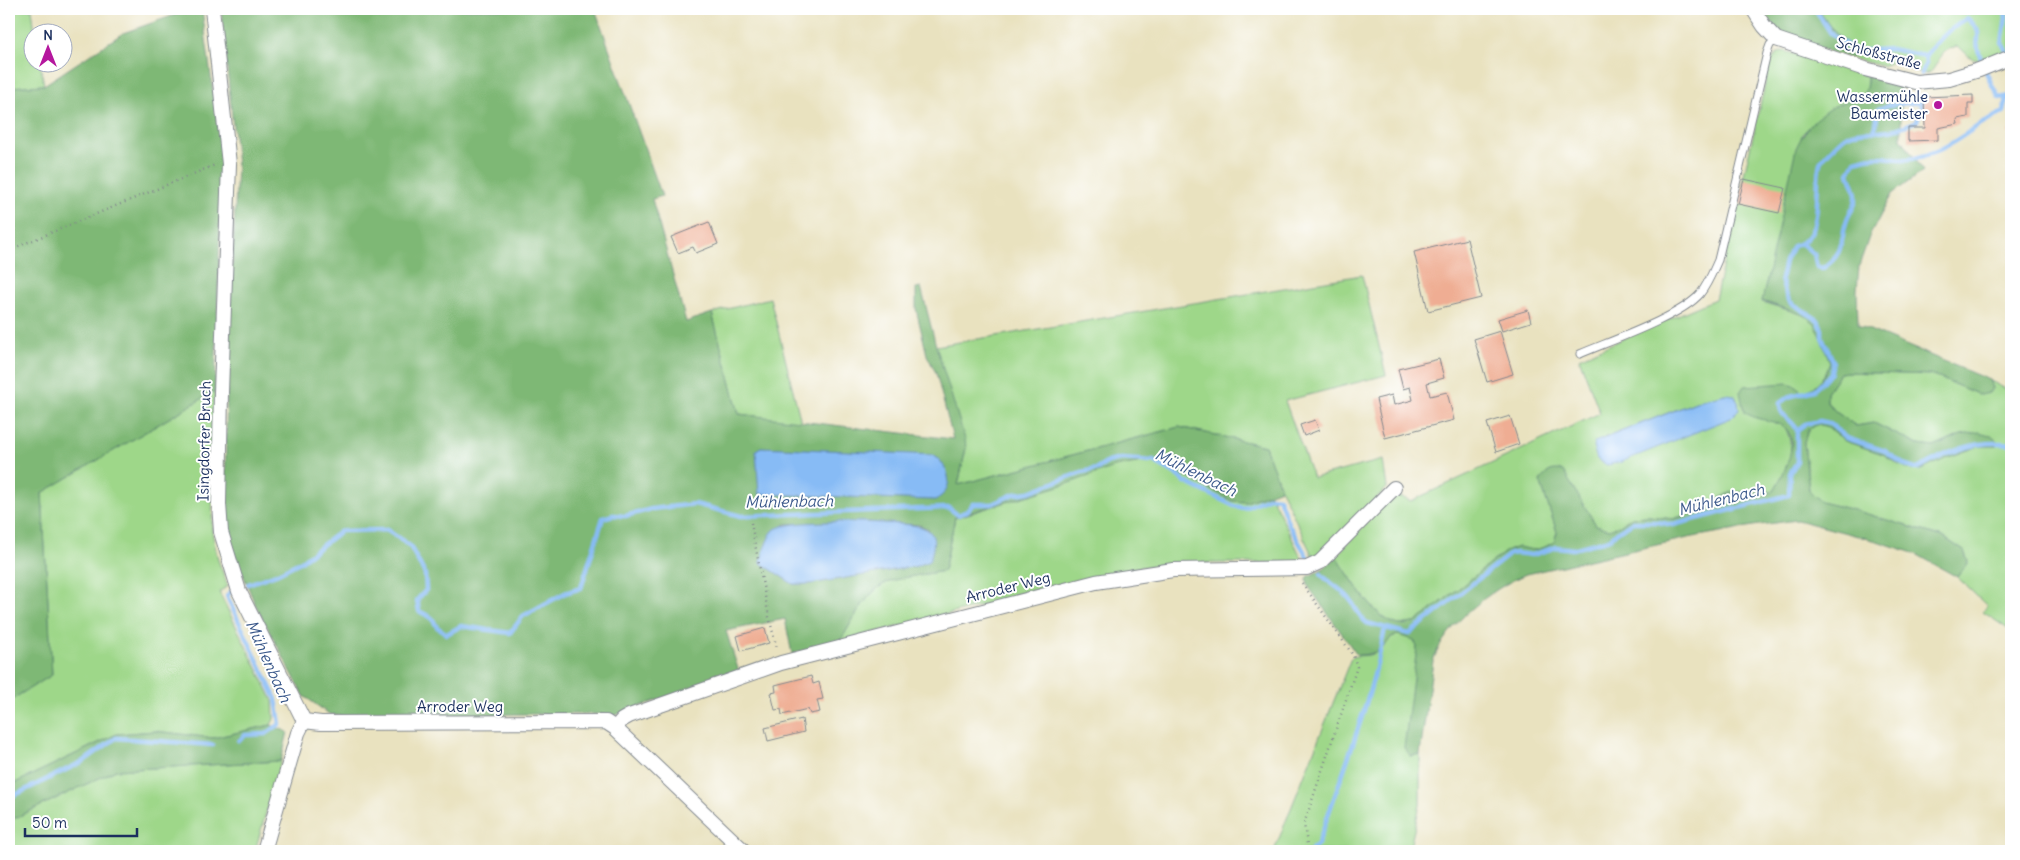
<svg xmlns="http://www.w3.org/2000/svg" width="2020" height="860" viewBox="0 0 2020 860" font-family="Delius,sans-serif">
	<rect width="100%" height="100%" fill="#fff"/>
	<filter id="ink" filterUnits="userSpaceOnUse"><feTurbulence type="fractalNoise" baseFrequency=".02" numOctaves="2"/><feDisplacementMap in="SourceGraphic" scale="10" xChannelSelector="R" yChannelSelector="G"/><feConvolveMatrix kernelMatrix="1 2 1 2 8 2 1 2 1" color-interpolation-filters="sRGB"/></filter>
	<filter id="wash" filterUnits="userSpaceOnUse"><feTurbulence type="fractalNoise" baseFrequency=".0096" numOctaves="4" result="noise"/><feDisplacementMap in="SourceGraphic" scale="20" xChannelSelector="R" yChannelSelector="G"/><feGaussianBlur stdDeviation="1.12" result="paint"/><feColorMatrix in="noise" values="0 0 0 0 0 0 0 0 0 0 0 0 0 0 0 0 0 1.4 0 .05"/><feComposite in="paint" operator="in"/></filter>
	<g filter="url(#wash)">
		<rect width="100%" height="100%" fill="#e9e2bf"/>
		<path fill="#9ed789" stroke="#5c8374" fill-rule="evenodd" d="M 9,9 L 32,9 L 35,32 L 32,32 L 32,62 L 40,63 L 44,85 L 9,87 Z
			M 1818,9 L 2011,9 L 2011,50 C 2001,54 1983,64 1973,59 C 1967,56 1963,49 1957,46 C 1954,47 1949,49 1946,51 C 1931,64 1937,83 1909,69 L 1907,61 L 1901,58 L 1882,66 L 1850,58 L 1857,49 C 1838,40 1829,26 1818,9 Z
			M 1784,51 L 1867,76 L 1866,90 L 1858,99 L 1844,102 L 1830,108 L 1802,134 L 1762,302 L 1804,315 L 1815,323 L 1830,362 L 1822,379 L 1811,389 L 1801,393 L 1756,418 L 1768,420 L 1785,427 C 1798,453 1786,469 1773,492 L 1754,491 L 1673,519 L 1649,516 L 1632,517 L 1620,525 L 1609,529 L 1596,525 L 1563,472 C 1551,468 1547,472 1540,481 L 1557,532 L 1554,542 L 1545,547 L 1534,550 L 1518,547 L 1505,552 L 1415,623 C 1410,623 1404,625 1399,625 C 1374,620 1350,576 1336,556 L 1393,494 L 1411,501 L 1600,413 L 1579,358 L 1715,299 L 1770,63 L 1776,54 ZM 1725,394 L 1604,438 L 1701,400 Z
			M 1362,275 L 1386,375 L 1285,401 L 1313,478 L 1383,460 L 1387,488 L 1314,559 L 1281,489 L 1265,446 L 1179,427 L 958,485 L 966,448 L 936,346 Z
			M 770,298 L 801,422 L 739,414 L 712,313 Z
			M 1847,372 L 1932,375 L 1980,395 L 1989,393 L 1992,388 L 1989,380 L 2011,392 L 2011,631 L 1983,612 L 1987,606 L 1957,577 L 1968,562 L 1964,551 L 1943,537 L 1854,510 L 1820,502 L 1809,490 L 1804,442 L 1808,430 L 1818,424 L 1828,427 L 1845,441 L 1883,454 L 1899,465 L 1954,455 L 1979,446 L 1997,446 L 1961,435 L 1934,447 L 1918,445 L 1874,423 L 1856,426 L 1836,412 L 1827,402 L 1827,392 L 1840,373 Z
			M 215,391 L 212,531 L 218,560 L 228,586 L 219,592 L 273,701 L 274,719 L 271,725 L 213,738 L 155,731 L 117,734 L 9,786 L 9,701 L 52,675 L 42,493 Z
			M 1141,462 L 1161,463 L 1232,501 L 1246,502 L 1270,494 L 1304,563 L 1173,563 L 1133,568 L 840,641 C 852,623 865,593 886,583 C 900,577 928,574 944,571 L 955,518 L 1072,482 L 1114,467 Z
			M 1398,635 L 1414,640 L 1417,646 L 1411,756 L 1420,754 L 1420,805 L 1409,851 L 1274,851 L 1351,658 C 1359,654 1365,657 1372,654 C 1381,652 1387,644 1391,637 Z
			M 281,761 L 255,851 L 9,851 L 9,821 L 116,770 Z"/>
		<path fill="#7eb875" stroke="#4c746a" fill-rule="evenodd" d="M 192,9 L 202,9 L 222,159 L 215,391 L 42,493 L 52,675 L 9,701 L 9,87 L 44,85 L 123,33 Z
			M 221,9 L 595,9 L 662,196 L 652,199 L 686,322 L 712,313 L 739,414 L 953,439 L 936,373 L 927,355 L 916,309 L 916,288 L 921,287 L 936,346 L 965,439 L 966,448 L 958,485 L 1179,427 L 1265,446 L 1281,489 L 1246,502 L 1232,501 L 1161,463 L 1141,462 L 1114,467 L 1072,482 L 955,517 L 944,571 C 928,574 901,577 886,583 C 865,593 852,623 840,641 L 792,654 L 785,619 L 726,631 L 739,672 L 612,716 L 599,714 L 524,714 L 346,717 L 329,714 L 304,696 L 255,604 L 235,555 L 228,532 L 225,505 L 227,384 L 237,165 ZM 865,522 L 919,525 L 929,529 L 917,566 L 809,584 L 793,584 L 761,563 L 785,524 Z
			M 1761,9 L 1818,9 C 1830,27 1838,40 1858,49 L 1850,58 L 1792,40 L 1781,33 Z
			M 1867,76 L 1901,88 L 1901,138 L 1923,171 L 1892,194 L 1869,237 L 1859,266 L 1857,290 L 1858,325 L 1989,380 L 1992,388 L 1989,393 L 1980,395 L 1932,375 L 1847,372 L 1840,373 L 1827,392 L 1827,402 L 1836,412 L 1856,426 L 1874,423 L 1918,445 L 1934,447 L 1961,435 L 1979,432 L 1990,435 L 1997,441 L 1997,446 L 1979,446 L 1954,455 L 1919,471 L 1908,469 L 1883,454 L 1845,441 L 1828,427 L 1818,424 L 1808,430 L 1804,442 L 1809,490 L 1821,502 L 1854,510 L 1943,537 L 1964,551 L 1968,562 L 1957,577 L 1916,554 L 1877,541 L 1797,520 L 1753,526 L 1688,538 L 1526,574 C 1491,589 1446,624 1433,661 L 1420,754 L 1411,756 L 1404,748 L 1417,647 L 1414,640 L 1398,635 L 1391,637 C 1383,651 1373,655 1357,655 L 1308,586 L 1307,578 L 1309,576 L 1324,568 L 1336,556 C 1350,576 1374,620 1399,625 C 1404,625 1410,623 1415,623 L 1505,552 L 1518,547 L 1534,550 L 1545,547 L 1554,542 L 1557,532 L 1540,481 C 1547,472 1551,468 1563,471 L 1596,525 L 1609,529 L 1620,525 L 1632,517 L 1649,516 L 1673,519 L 1684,516 L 1732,492 L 1773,492 C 1782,476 1802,443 1784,427 C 1776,420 1763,421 1754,417 C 1751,416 1747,414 1744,412 L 1740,392 L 1744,386 L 1788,383 L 1797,386 L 1802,393 C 1817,387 1825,377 1830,362 L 1815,323 L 1804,315 L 1762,301 L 1796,148 C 1805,128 1821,111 1841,103 C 1847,100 1855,101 1860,97 C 1867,91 1867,85 1867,76 Z
			M 271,725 L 288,732 L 281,761 L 116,770 L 9,821 L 9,786 L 117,734 L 155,731 L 213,738 Z"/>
		<path fill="#87bbf5" stroke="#5175aa" d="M 1725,394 L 1734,395 L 1738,401 L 1739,410 L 1731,418 L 1621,462 L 1607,465 L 1597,459 L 1593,447 L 1595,442 L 1701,400 Z
			M 761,447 L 933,455 C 950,466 956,490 935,500 L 759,494 L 756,450 Z
			M 865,522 C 877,523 889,523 901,524 C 929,526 941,531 929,561 L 917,566 L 809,584 L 793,584 L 761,563 C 761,557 768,536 773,531 C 781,520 848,522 865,522 Z"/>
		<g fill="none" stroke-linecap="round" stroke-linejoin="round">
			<path stroke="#87bbf5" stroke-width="4.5" d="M 1815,9 L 1832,35 L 1856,51 L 1891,49 L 1925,56 L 1926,63 L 1921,74
				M 2004,9 L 2006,17 L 2002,43 L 2008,55
				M 1925,56 L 1945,34 L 1967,18 C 1987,36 1973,35 1979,53 C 1984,69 1991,84 1999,98 L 2011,96
				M 1921,98 L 1921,109 L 1917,121 C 1909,124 1900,128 1891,130 C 1879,132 1856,129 1846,136 C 1841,139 1822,158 1820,163 C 1813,189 1827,238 1793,246 L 1785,261 L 1781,279 L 1785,292 L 1790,302 L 1818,320 L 1822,329 L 1822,337 L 1833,361 L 1831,373 L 1814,390 L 1788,397 L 1780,403 C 1779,418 1792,418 1797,430 L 1805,424 L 1820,421 L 1829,423 L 1846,438 L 1885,451 L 1903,464 L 1918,469 C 1947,452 1977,439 2011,444
				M 1873,132 L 1876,125 L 1878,109 L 1889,105 L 1921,102
				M 1802,244 L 1814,254 L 1817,267 L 1823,268 C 1847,253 1839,238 1848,217 C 1851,210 1857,205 1856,196 C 1856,189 1851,180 1849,173 L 1855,161 C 1861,160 1868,157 1874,157 C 1893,156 1902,163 1923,156 C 1955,147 1975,123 2004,112 L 2007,98
				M 1321,574 C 1329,583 1340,588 1348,597 C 1355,605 1358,616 1367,623 L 1409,634 L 1510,554 L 1516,553 L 1532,555 L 1557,547 L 1573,549 L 1610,539 L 1618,531 L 1633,522 L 1658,522 L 1673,525 L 1789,495 L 1790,473 L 1797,462 L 1797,430
				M 248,584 L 276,574 L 300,562 L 341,531 L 387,530 L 410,546 L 425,574 L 426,590 L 417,600 L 419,611 L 432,618 L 437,627 L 447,634 L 461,626 L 510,633 L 523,616 L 565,593 L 581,588 L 603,518 L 613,515 L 625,516 L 652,509 L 695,504 L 741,516 L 949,508 L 958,515 L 967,511 L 973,504 L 992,504 L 1014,494 L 1029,492 L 1082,472 L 1097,469 L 1108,462 L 1121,459 L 1153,461 L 1173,472 L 1185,482 L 1234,506 L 1244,508 L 1270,497 L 1279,498 L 1289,525 L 1308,558
				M 230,592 L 227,596 L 229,601 L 276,699 L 280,724 L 266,734 L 245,735 L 239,741
				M 9,798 L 84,761 L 116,738 L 213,745
				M 1312,849 L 1318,844 C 1342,773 1371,702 1385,628"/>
		</g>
		<g id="blocks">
			<path fill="#efad93" d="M 1973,95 L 1973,103 L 1968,103 L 1968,117 L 1957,119 L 1958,124 L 1938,128 L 1938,140 L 1908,141 L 1908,128 L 1925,128 L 1924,97 Z
				M 2011,130 L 2011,142 L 2008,131 Z
				M 1744,179 L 1785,188 L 1779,213 L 1738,204 Z
				M 709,222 L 718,244 L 696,253 L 693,247 L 678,253 L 671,237 Z
				M 1467,239 L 1481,298 L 1428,311 L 1414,252 Z
				M 1528,310 L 1531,322 L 1502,331 L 1498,319 Z
				M 1500,331 L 1513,374 L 1487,382 L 1474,339 Z
				M 1439,359 L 1444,378 L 1427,383 L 1430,396 L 1447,392 L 1454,420 L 1385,438 L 1376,399 L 1392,395 L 1394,405 L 1413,400 L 1410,387 L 1403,389 L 1398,369 Z
				M 1510,416 L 1519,444 L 1496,452 L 1487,423 Z
				M 1315,420 L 1319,430 L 1304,436 L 1300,425 Z
				M 765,628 L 769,643 L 741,651 L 737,636 Z
				M 811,676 L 813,684 L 819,682 L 823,699 L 817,700 L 820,712 L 810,714 L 808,709 L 782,715 L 781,709 L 775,710 L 771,693 L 776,692 L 775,685 Z
				M 802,719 L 804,732 L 768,741 L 765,728 Z"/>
		</g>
	</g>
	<g filter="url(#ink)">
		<use href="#blocks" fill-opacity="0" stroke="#82888e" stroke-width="1"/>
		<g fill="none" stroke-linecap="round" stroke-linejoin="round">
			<defs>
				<path id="lane" d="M 1580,354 C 1610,341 1680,317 1700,294 C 1708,284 1713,271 1718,260 L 1767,53 L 1770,45 L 1776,39"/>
				<path id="street" d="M 212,9 L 229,164 L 221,392 L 219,504 L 221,532 L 239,591 L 304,721
					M 1753,9 L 1764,26 L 1776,39 L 1865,69 L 1916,82 L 1949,79 L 1979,70 L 2011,57
					M 304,721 L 321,723 L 606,722 L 615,728 L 744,851
					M 615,728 L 622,720 L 629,716 L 781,663 L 1096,582 L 1173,570 L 1307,568 L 1320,562 L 1394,488
					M 264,851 L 298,733 L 304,721"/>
			</defs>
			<use href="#lane" stroke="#82888e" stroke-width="9"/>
			<use href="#street" stroke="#82888e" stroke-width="16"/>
			<path stroke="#82888e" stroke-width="2.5" stroke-dasharray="1 4" stroke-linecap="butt" d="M 9,250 L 215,165
				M 751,523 L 769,617 L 777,649
				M 1302,583 L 1353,655 L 1357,667 L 1304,824 L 1308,851"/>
			<use href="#lane" stroke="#fff" stroke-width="7"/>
			<use href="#street" stroke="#fff" stroke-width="14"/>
		</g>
	</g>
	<circle fill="#b5179e" stroke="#fff" stroke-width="2" cx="1938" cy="105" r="5"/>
	<g text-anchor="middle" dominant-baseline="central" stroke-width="4" stroke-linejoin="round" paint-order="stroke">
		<g font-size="15" fill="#1b2f5e" stroke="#fff">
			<text transform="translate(1879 53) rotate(15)">Schloßstraße</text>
			<text transform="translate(204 441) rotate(-89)">Isingdorfer Bruch</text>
			<text transform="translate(1008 587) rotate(-14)">Arroder Weg</text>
			<text x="460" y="706">Arroder Weg</text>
		</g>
		<g font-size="15" fill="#1b2f5e" stroke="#fff" text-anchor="end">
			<text x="1928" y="96">Wassermühle<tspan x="1928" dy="17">Baumeister</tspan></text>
		</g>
		<g font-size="16" font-style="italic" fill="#3b598b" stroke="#fff">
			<text transform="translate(1196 472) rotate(26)">Mühlenbach</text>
			<text transform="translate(1721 499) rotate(-14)">Mühlenbach</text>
			<text transform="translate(789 501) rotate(-1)">Mühlenbach</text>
			<text transform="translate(269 661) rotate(66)">Mühlenbach</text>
		</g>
	</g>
	<rect width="2020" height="860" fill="none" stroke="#fff" stroke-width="30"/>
	<g transform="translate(48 48)"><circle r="24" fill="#ffffff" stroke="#a4acbf"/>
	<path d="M0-4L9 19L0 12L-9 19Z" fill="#b5179e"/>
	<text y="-8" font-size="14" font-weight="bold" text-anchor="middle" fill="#1b2f5e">N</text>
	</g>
	<path d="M25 828v8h112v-8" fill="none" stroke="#1b2f5e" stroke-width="2.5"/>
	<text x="32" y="828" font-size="15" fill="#1b2f5e" stroke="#ffffff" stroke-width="4" paint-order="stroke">50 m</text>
</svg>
